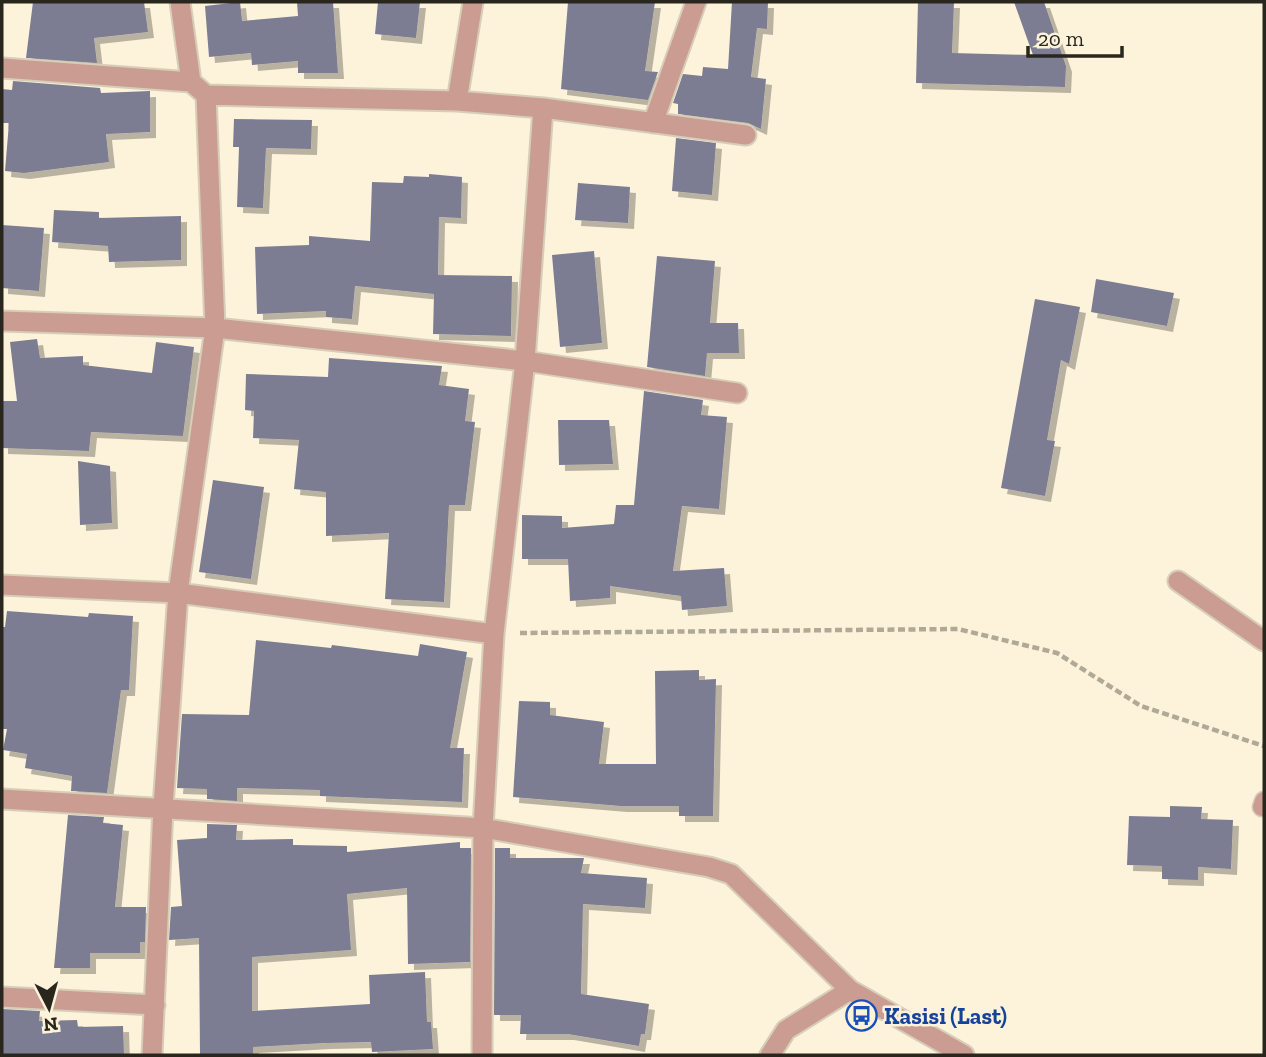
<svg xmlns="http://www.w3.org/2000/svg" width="1266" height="1057" viewBox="0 0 1266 1057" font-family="'Zilla Slab',serif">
	<defs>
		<filter id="shadow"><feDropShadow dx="6" dy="6" stdDeviation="0" flood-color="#0004"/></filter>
	</defs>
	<rect width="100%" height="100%" fill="#fdf3db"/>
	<path fill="#7c7d93" filter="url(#shadow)" d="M 33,2 L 144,2 L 148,32 L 94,38 L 97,63 L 26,58 Z
		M 240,2 L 242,21 L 298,16 L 297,2 L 333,2 L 338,73 L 298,73 L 298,61 L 252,65 L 251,53 L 209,57 L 205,6 Z
		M 378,2 L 420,2 L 416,38 L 375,34 Z
		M 568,2 L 655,2 L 645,71 L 658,72 L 648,100 L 561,89 Z
		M 732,2 L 768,2 L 767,29 L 757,28 L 751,77 L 766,79 L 761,129 L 748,123 L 678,114 L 678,104 L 673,103 L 683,74 L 702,76 L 703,67 L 728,69 Z
		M 918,2 L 954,2 L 952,53 L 1033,55 L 1014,2 L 1044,2 L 1066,66 L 1065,87 L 916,83 Z
		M 13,81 L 100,88 L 101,93 L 150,91 L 150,132 L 106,134 L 109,162 L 24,173 L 5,171 L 9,123 L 2,123 L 2,89 L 12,90 Z
		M 234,119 L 312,120 L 311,149 L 266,148 L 263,208 L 237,207 L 239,147 L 233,147 Z
		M 676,138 L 716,143 L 712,195 L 672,191 Z
		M 429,174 L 462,177 L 461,218 L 439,217 L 438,275 L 512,276 L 511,336 L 433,334 L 434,294 L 355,286 L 352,319 L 326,317 L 326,311 L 257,314 L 255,247 L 309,245 L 309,236 L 370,241 L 372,182 L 403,183 L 404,176 L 429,177 Z
		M 578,183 L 630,187 L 628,223 L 575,220 Z
		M 54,210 L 99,212 L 99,218 L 181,216 L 181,260 L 109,262 L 108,246 L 52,242 Z
		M 2,225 L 44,228 L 39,291 L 2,288 Z
		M 594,251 L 602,343 L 560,347 L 552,255 Z
		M 657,256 L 715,261 L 710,323 L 738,323 L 739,353 L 707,353 L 705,376 L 647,367 Z
		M 1096,279 L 1174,293 L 1167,326 L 1091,312 Z
		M 1035,299 L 1080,307 L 1069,364 L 1061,360 L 1047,440 L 1055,441 L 1045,496 L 1001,488 Z
		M 37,339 L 40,358 L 83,356 L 83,365 L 152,373 L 156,342 L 194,347 L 183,436 L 91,432 L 89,451 L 2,448 L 2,401 L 17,401 L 10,342 Z
		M 329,358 L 442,366 L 439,385 L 469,389 L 465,421 L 475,422 L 465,505 L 449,505 L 444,602 L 385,599 L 389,533 L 326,536 L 326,492 L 294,489 L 299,440 L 253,438 L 254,411 L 245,410 L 246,374 L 328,377 Z
		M 644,391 L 703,400 L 701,415 L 727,417 L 719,509 L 682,506 L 673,571 L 724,568 L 727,606 L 682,610 L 681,596 L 610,586 L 610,598 L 570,601 L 568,559 L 522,559 L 522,515 L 562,516 L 562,528 L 614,524 L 616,505 L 634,505 Z
		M 558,420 L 609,420 L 613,464 L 559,465 Z
		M 78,461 L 110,466 L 112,523 L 80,525 Z
		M 213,480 L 264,487 L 251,579 L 199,572 Z
		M 7,611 L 88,617 L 89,613 L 133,616 L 129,690 L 121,690 L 107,793 L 71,791 L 72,776 L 25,768 L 27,754 L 3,750 L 7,729 L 2,729 L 2,627 L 5,627 Z
		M 256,640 L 331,648 L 332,645 L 418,656 L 420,644 L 467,652 L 450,748 L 464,748 L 462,802 L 320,796 L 320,790 L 237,788 L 237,801 L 207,799 L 207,789 L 177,788 L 182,714 L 249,715 Z
		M 699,670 L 699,680 L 716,679 L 713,816 L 679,816 L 679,806 L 621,806 L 513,797 L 519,701 L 550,702 L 550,715 L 604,722 L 599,764 L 656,764 L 655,671 Z
		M 1170,806 L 1202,807 L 1201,819 L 1233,820 L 1231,869 L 1198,867 L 1198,880 L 1162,879 L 1162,866 L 1127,865 L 1129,816 L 1170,817 Z
		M 68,815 L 104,817 L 103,823 L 123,825 L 115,907 L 146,907 L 145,942 L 140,942 L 140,953 L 90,953 L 90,968 L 54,968 Z
		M 207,824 L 237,825 L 236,840 L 293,839 L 293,845 L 347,846 L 347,852 L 460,842 L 460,848 L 471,848 L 470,962 L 408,964 L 407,888 L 347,894 L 351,950 L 252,957 L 252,1011 L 370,1004 L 369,975 L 425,972 L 427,1022 L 431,1022 L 433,1049 L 372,1052 L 371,1042 L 325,1043 L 253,1047 L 253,1055 L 200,1055 L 199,938 L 169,940 L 171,907 L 182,906 L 177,840 L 207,838 Z
		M 495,848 L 510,848 L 510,858 L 584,858 L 581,873 L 647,878 L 645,908 L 583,904 L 581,994 L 649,1004 L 645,1034 L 641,1034 L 639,1046 L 568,1034 L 520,1034 L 521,1015 L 494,1015 Z
		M 2,1009 L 40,1011 L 39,1021 L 77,1020 L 78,1027 L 123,1026 L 124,1055 L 2,1055 Z"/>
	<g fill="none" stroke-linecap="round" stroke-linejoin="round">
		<defs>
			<path id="service" d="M 1262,807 L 1264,801"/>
			<path id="minor" d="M 180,2 L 191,82
				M 2,68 L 191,82 L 206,95 L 457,101 L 543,108 L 525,361 L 494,634 L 483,828 L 482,1055
				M 457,101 L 473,2
				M 543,108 L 746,135
				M 653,123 L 696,2
				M 2,321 L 215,328 L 525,361 L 737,393
				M 1178,581 L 1264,641
				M 2,585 L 178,593 L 494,634
				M 2,799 L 483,828 L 709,867 L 731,874 L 850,990
				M 2,997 L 155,1005
				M 152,1055 L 163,807 L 178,593 L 215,328 L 206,95
				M 770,1055 L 786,1030 L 850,990 L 964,1055"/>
		</defs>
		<use href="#service" stroke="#d7ceb9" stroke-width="21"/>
		<use href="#minor" stroke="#d7ceb9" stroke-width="23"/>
		<path stroke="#b0a996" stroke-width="4.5" stroke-dasharray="7 3.5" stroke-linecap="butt" d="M 520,633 L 958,629 L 1057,653 L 1141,706 L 1264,746"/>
		<use href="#service" stroke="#cb9d92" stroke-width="18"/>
		<use href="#minor" stroke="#cb9d92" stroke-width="19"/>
	</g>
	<defs>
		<symbol id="bus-ring" viewBox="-11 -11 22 22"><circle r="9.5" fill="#fdf3db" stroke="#1a4fb4" stroke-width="1.5"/><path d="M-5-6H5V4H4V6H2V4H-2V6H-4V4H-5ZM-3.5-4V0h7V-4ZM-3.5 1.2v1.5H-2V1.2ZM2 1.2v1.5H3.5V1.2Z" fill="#1a4fb4"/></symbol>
	</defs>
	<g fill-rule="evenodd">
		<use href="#bus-ring" x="844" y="998" width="35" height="35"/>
	</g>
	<g text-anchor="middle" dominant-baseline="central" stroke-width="5" stroke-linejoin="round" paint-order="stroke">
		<g font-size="23" font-weight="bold" fill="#164399" stroke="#fdf3db" text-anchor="start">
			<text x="884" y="1016">Kasisi (Last)</text>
		</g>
	</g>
	<rect width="1266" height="1057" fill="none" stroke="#29261d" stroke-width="7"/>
	<g transform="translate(49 1008) rotate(174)" stroke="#fdf3db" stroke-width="5" paint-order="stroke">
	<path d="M0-5L12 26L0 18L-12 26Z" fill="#29261d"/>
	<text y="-10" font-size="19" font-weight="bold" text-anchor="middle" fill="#29261d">N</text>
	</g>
	<path d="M1028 46v10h94v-10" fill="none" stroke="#29261d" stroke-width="3.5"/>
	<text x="1038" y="46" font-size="21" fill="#29261d" stroke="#fdf3db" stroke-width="5" paint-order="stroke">20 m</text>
</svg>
